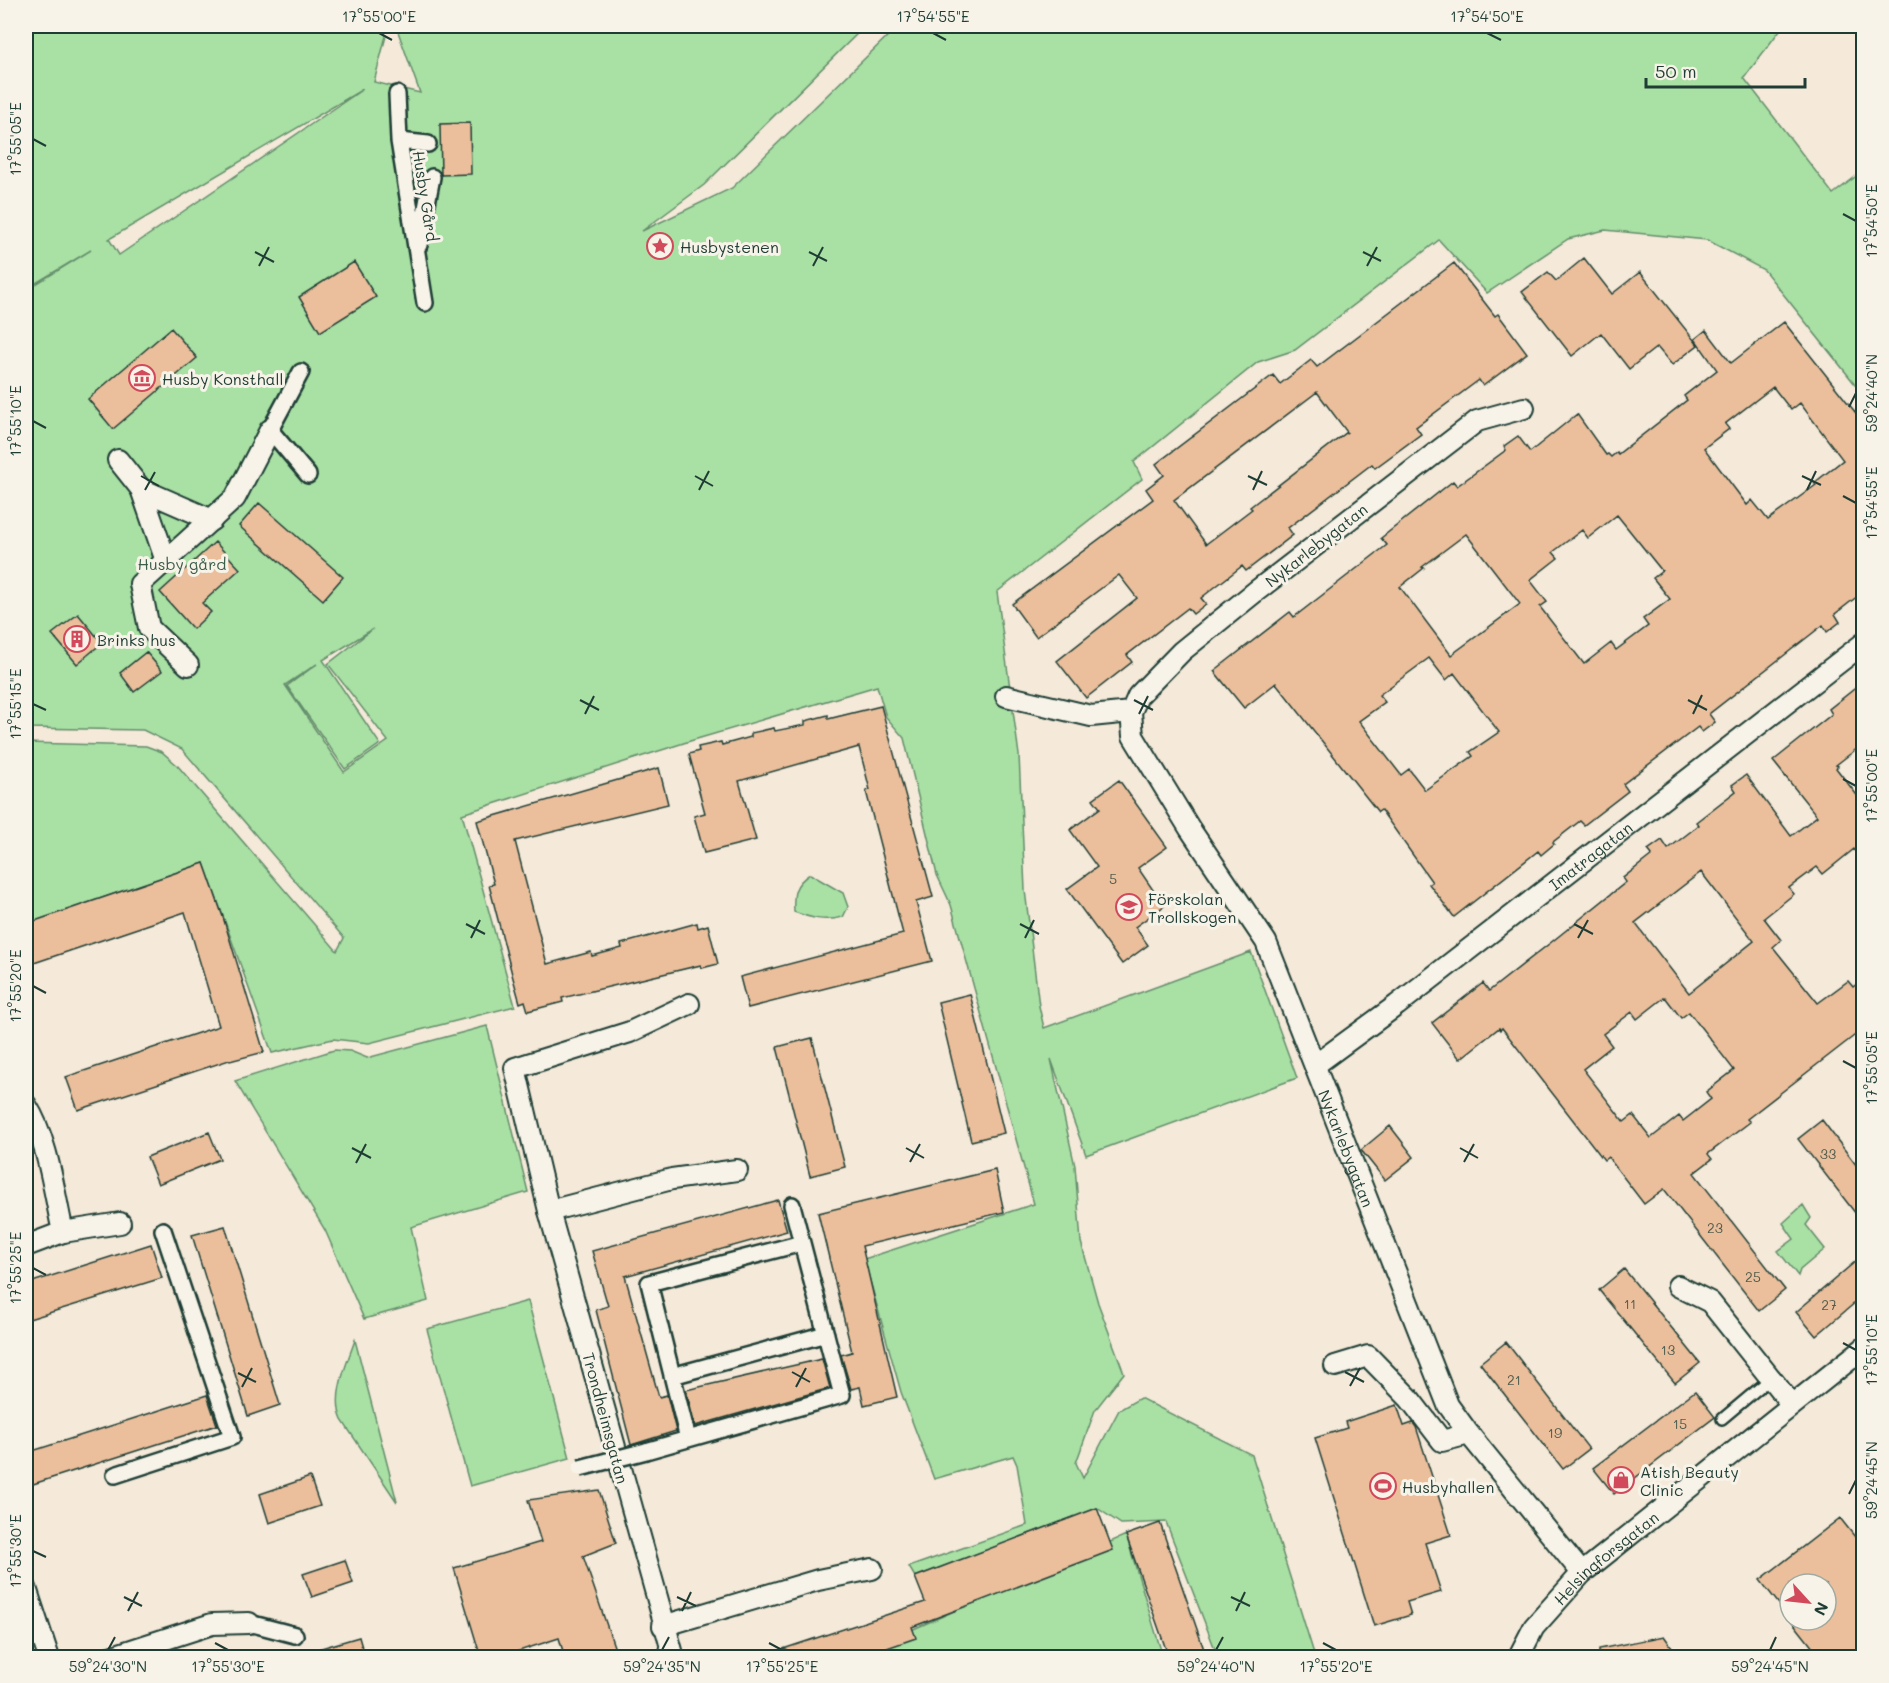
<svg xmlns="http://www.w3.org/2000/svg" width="1889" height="1683" viewBox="0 0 1889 1683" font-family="Mali,sans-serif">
	<rect width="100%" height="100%" fill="#f5e9d9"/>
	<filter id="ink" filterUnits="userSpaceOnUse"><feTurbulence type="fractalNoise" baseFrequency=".0167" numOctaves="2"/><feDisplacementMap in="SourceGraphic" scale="12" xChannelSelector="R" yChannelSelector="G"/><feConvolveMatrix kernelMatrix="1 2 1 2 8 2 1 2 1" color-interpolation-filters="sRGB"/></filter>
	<g filter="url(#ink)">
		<path fill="#a9e0a4" stroke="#648e6c" stroke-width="1.5" fill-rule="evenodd" d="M 26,26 L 383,26 L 386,36 L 374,82 L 420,93 L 396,26 L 872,26 L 864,27 L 704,185 L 642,231 L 732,188 L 898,26 L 1783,26 L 1744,78 L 1833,194 L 1863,171 L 1863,394 L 1764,270 L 1707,240 L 1605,230 L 1568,239 L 1487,293 L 1439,240 L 1295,350 L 1258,362 L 1134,462 L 1142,479 L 997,592 L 1019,755 L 1025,890 L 1039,1006 L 1044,1028 L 1251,952 L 1297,1078 L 1086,1155 L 1051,1059 L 1075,1166 L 1081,1242 L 1098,1303 L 1124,1373 L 1095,1410 L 1076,1463 L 1083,1478 L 1119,1410 L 1140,1398 L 1252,1455 L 1315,1657 L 1218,1657 L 1166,1522 L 1121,1524 L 1097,1508 L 915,1577 L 909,1567 L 1027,1525 L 1017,1465 L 1013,1456 L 934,1479 L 901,1392 L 864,1259 L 1034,1204 L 951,905 L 937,875 L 904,738 L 886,717 L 877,686 L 690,741 L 462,814 L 515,1006 L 369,1043 L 333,1039 L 272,1053 L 204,863 L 26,924 L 26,743 L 146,746 L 162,752 L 177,765 L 337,951 L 344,938 L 182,749 L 143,730 L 26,728 L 26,290 L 91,250 L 26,289 ZM 363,89 L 119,255 L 109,239 ZM 373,629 L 328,664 L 388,741 L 344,772 L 285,685 L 317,664 L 287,686 L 345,769 L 380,744 L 323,660 Z
			M 810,874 L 843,893 L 848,907 L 843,917 C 824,922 811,918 794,912 C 793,894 794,884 810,874 Z
			M 487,1026 L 528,1192 L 411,1227 L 428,1301 L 364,1319 L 325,1230 L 235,1081 L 334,1050 L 350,1051 L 367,1058 Z
			M 1803,1205 L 1811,1218 L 1806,1225 L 1825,1249 L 1800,1270 L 1798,1276 L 1778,1251 L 1794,1239 L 1783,1223 Z
			M 528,1301 L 570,1458 L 470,1486 L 427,1329 Z
			M 355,1340 L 397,1502 L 342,1420 C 331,1395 347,1364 355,1340 Z
			M 1126,1535 L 1163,1657 L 848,1658 Z"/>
		<path fill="#ecbf9c" stroke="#1f3d34" stroke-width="1.5" fill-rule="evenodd" d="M 470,123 L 471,174 L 441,175 L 440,124 Z
			M 1584,258 L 1612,294 L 1640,272 L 1698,345 L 1672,365 L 1657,347 L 1629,369 L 1601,333 L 1572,356 L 1522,292 L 1548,272 L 1556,281 Z
			M 354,262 L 376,297 L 320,332 L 299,297 Z
			M 1454,263 L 1495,316 L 1498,314 L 1527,353 L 1483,386 L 1479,380 L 1416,427 L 1421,434 L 1375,468 L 1372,464 L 1288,528 L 1293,535 L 1246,571 L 1242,566 L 1201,598 L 1206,604 L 1193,614 L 1188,608 L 1127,655 L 1132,662 L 1086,698 L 1057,661 L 1137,598 L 1119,575 L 1036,637 L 1012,604 L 1153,499 L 1146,489 L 1164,475 L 1156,464 L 1273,375 L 1280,384 L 1311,360 L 1317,367 ZM 1317,392 L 1347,432 L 1250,507 L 1252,509 L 1206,544 L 1174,500 Z
			M 1784,322 L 1863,422 L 1863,592 L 1835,614 L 1840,622 L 1827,632 L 1823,625 L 1709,714 L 1715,722 L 1702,732 L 1698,727 L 1623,784 L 1628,791 L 1584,825 L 1580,821 L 1553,842 L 1554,844 L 1541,855 L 1538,851 L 1454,917 L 1429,884 L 1432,882 L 1381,810 L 1378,812 L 1276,683 L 1244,708 L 1214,671 L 1290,612 L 1294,617 L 1387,545 L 1381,538 L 1453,481 L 1457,486 L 1506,450 L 1504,446 L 1518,436 L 1530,452 L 1577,414 L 1606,455 L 1608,454 L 1611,457 L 1617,452 L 1618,454 L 1687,400 L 1684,396 L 1717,370 L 1695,339 L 1706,330 L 1731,363 ZM 1773,387 L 1791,410 L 1800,403 L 1843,460 L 1814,483 L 1816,485 L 1768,520 L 1752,500 L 1747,505 L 1704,448 L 1729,429 L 1725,424 ZM 1617,515 L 1662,571 L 1653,578 L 1670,599 L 1643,619 L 1648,626 L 1616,650 L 1611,643 L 1584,664 L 1540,607 L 1547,602 L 1530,580 L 1558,558 L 1553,552 L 1582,530 L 1588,538 ZM 1466,534 L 1520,604 L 1451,655 L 1400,587 L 1424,568 L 1422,567 ZM 1429,658 L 1446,680 L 1454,673 L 1499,732 L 1470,752 L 1473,756 L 1425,790 L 1409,769 L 1401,775 L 1359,721 L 1385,702 L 1379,695 Z
			M 171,328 L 197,358 L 113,429 L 88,399 Z
			M 259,503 L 343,577 L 323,600 L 239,526 Z
			M 215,542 L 240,569 L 202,603 L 211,612 L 193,629 L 160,592 Z
			M 78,614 L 102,643 L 77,664 L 52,634 Z
			M 146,652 L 162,671 L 134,692 L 120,673 Z
			M 1863,682 L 1863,744 L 1836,765 L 1838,766 L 1836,768 L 1863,803 L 1863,861 L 1854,849 L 1823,874 L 1817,867 L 1789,888 L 1794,894 L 1764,918 L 1781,940 L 1773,947 L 1818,1003 L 1848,981 L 1853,987 L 1863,979 L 1863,1029 L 1747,1119 L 1750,1122 L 1708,1154 L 1712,1159 L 1694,1173 L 1785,1290 L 1759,1311 L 1664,1189 L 1644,1204 L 1608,1157 L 1604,1160 L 1502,1028 L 1500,1030 L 1499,1028 L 1460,1059 L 1432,1023 L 1483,983 L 1489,991 L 1554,940 L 1626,882 L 1623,878 L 1652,855 L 1648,850 L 1662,840 L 1668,849 L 1699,825 L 1696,822 L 1736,791 L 1732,785 L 1746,775 L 1791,836 L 1817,816 L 1773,761 L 1832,714 L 1829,709 ZM 1701,872 L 1754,941 L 1689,993 L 1635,923 ZM 1665,997 L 1681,1018 L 1689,1012 L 1734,1070 L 1706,1092 L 1711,1099 L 1683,1121 L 1679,1116 L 1651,1138 L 1633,1115 L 1624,1122 L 1583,1069 L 1612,1046 L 1603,1034 L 1632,1012 L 1637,1019 Z
			M 881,706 L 933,897 L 916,902 L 932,961 L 748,1008 L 740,977 L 903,934 L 866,791 L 870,790 L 859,747 L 739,781 L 756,840 L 704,853 L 694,816 L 705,813 L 689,754 L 699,751 L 698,747 L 721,742 L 722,745 L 751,737 L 751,733 L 774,728 L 775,731 L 805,725 L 805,721 L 828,715 L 828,719 Z
			M 659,768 L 668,804 L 515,841 L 547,964 L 591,952 L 592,956 L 622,948 L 621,944 L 697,923 L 698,928 L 708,925 L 718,964 L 702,968 L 701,965 L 562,998 L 563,1002 L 528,1011 L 525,1001 L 520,1003 L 513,978 L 489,885 L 494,884 L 477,821 Z
			M 1119,780 L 1167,847 L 1138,868 L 1164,906 L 1135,927 L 1148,945 L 1122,964 L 1067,889 L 1097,867 L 1070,830 L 1100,808 L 1093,799 Z
			M 204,863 L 223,917 L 264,1052 L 230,1061 L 229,1060 L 78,1110 L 66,1077 L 219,1026 L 185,912 L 31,964 L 26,948 L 26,924 Z
			M 970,994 L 1004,1133 L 971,1141 L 938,1002 Z
			M 812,1038 L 845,1167 L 810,1176 L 777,1047 Z
			M 1822,1120 L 1863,1174 L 1863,1223 L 1798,1139 Z
			M 1390,1126 L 1414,1157 L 1385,1180 L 1361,1150 Z
			M 209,1132 L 220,1159 L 158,1184 L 147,1157 Z
			M 995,1170 L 1004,1212 L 862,1246 L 897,1397 L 864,1405 L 860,1387 L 851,1389 L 841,1355 L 852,1352 L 818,1213 Z
			M 778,1200 L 787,1231 L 625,1276 L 659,1397 L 667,1395 L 676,1431 L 631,1445 L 596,1310 L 608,1306 L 592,1251 Z
			M 225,1226 L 280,1405 L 248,1416 L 192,1235 Z
			M 151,1244 L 162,1278 L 26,1320 L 26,1284 Z
			M 1863,1255 L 1863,1296 L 1816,1336 L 1796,1312 Z
			M 1624,1269 L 1700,1363 L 1675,1383 L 1599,1290 Z
			M 1506,1342 L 1589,1449 L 1563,1469 L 1480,1363 Z
			M 822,1359 L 830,1388 L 695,1426 L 686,1390 Z
			M 1695,1391 L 1715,1417 L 1614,1494 L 1593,1468 Z
			M 207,1395 L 217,1425 L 30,1485 L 26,1473 L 26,1453 Z
			M 1397,1405 L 1404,1426 L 1413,1423 L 1416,1427 L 1451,1535 L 1425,1543 L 1441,1592 L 1407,1602 L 1411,1615 L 1374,1626 L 1315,1438 L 1347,1428 L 1345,1422 Z
			M 310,1477 L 320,1506 L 269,1523 L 260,1494 Z
			M 599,1490 L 616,1543 L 583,1556 L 618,1658 L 565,1658 L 559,1638 L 497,1658 L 481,1658 L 454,1568 L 541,1542 L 528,1500 Z
			M 1097,1508 L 1113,1550 L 912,1627 L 916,1638 L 858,1658 L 769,1658 L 768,1654 L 925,1602 L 915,1577 Z
			M 1840,1518 L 1863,1547 L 1863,1658 L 1821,1658 L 1791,1620 L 1826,1620 L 1826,1584 L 1790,1584 L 1790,1618 L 1760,1580 Z
			M 1160,1523 L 1207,1658 L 1169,1658 L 1126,1535 Z
			M 345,1560 L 353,1583 L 312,1597 L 303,1574 Z
			M 1664,1636 L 1680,1658 L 1599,1658 L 1599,1649 Z
			M 359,1637 L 365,1658 L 305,1658 L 304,1653 Z"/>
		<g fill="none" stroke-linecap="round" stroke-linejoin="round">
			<defs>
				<path id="service" d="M 1722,1419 L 1771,1378"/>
				<path id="pedestrian" d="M 397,94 L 399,141 L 425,303
					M 399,141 L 428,144
					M 419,245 L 432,177
					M 301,372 L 270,430 L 308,475
					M 792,1205 C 809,1269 825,1332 842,1395 L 688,1439 L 649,1283 L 802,1243
					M 672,1376 L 826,1334
					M 646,1451 L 688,1439
					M 115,1475 L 232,1437 L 163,1230
					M 249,1623 L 295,1635"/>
				<g id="minor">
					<path id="s1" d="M 1524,408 L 1477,421 L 1255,592 L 1182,651 L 1138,696 L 1131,712 L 1133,736 L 1190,829 L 1266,942 L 1448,1405 L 1469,1434 L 1582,1573"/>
					<path d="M 118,460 L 141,489 L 166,561"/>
					<path d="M 141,489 L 212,520"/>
					<path d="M 188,665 L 149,628 L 140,584 L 235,498 L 270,430"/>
					<path d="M 1006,696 L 1091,716 L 1131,712"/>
					<path id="s2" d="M 1315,1065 L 1397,1005 L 1864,643"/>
					<path d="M 26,1105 C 48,1139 54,1193 63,1232 L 26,1246"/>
					<path d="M 549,1211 L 672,1179 L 737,1170"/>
					<path d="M 63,1232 L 120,1223"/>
					<path d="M 1678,1286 L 1710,1302 L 1792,1405"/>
					<path d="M 1335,1366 L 1368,1356 L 1409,1398 L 1442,1441 L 1469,1434"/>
					<path d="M 26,1588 L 49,1658"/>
					<path d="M 663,1626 L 818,1580 L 872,1569"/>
					<path d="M 107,1658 L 212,1624 L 249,1623"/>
					<path d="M 674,1658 L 549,1211 L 515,1068 L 630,1032 L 689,1004"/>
					<path id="s3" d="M 1518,1658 L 1534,1627 L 1582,1573 L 1864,1348"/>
				</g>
			</defs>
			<use href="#service" stroke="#1f3d34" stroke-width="14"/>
			<use href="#pedestrian" stroke="#1f3d34" stroke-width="20"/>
			<use href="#minor" stroke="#1f3d34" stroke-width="24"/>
			<use href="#service" stroke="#f7f3e8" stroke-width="9"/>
			<use href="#pedestrian" stroke="#f7f3e8" stroke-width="15"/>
			<use href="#minor" stroke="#f7f3e8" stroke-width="20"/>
			<defs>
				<path id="pedestrian-bridge" d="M 580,1468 L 646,1451"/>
			</defs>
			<use href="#pedestrian-bridge" stroke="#1f3d34" stroke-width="20" stroke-linecap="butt"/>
			<use href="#pedestrian-bridge" stroke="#f7f3e8" stroke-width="15"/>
		</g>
	</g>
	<path fill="none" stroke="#1f3d34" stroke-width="2" d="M 379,33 L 392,40M 933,33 L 946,40M 1487,33 L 1501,40M 33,139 L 46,146M 1843,214 L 1856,221M 255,252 L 274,262M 809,252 L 827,261M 1363,252 L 1381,261M 259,266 L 269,247M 813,266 L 823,247M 1367,266 L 1377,247M 1849,407 L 1856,393M 33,421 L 46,428M 141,476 L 159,486M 695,476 L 713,486M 1248,476 L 1267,485M 1802,476 L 1821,485M 145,490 L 155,472M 699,490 L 709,471M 1253,490 L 1262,471M 1807,490 L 1816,471M 1843,496 L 1856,503M 580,700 L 599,710M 1134,700 L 1153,710M 1688,700 L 1707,710M 33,704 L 46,710M 585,714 L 594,696M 1139,714 L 1148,696M 1693,714 L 1702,695M 1843,779 L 1856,786M 466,924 L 485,934M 1020,924 L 1039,934M 1574,924 L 1593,934M 471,938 L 480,920M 1025,938 L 1034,920M 1578,938 L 1588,920M 33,986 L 46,993M 1843,1061 L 1856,1068M 352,1148 L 371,1158M 906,1148 L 924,1158M 1460,1148 L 1478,1158M 910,1162 L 920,1144M 1464,1162 L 1474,1144M 356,1163 L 366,1144M 33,1268 L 46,1275M 1843,1343 L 1856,1350M 792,1372 L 810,1382M 1345,1372 L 1364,1382M 238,1373 L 256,1382M 1350,1386 L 1360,1368M 242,1387 L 252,1368M 796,1387 L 806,1368M 1849,1494 L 1856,1480M 33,1551 L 46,1557M 124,1597 L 142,1606M 677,1597 L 696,1606M 1231,1597 L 1250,1606M 128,1611 L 138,1592M 682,1611 L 691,1592M 1236,1611 L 1245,1592M 215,1643 L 228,1650M 769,1643 L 782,1650M 1323,1643 L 1336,1650M 108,1650 L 115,1637M 662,1650 L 669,1637M 1216,1650 L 1223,1637M 1770,1650 L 1776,1637"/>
	<defs>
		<symbol id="sight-ring" viewBox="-11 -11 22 22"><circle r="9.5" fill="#f7f3e8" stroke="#d1495b" stroke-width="1.5"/><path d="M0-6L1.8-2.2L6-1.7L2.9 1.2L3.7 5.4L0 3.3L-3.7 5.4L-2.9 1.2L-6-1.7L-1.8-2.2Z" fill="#d1495b"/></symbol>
		<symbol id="museum-ring" viewBox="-11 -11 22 22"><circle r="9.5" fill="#f7f3e8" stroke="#d1495b" stroke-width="1.5"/><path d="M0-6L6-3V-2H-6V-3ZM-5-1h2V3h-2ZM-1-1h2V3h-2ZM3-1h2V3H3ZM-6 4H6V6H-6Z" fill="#d1495b"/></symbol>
		<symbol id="building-ring" viewBox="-11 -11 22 22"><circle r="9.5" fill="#f7f3e8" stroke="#d1495b" stroke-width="1.5"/><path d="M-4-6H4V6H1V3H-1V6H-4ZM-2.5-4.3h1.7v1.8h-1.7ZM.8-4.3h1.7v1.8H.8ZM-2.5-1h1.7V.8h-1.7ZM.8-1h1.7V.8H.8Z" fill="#d1495b"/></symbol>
		<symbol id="school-ring" viewBox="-11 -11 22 22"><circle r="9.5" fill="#f7f3e8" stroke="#d1495b" stroke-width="1.5"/><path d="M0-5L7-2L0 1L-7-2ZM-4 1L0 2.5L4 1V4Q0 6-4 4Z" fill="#d1495b"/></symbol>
		<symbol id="shop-ring" viewBox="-11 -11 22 22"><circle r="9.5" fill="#f7f3e8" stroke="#d1495b" stroke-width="1.5"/><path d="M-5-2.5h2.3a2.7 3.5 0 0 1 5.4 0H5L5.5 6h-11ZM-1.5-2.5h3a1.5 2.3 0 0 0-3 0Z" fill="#d1495b"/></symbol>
		<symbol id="stadium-ring" viewBox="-11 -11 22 22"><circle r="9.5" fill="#f7f3e8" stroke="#d1495b" stroke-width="1.5"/><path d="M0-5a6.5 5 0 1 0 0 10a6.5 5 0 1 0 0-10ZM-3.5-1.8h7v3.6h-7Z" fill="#d1495b"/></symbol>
	</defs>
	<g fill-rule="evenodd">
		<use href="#sight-ring" x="645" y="231" width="30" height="30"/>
		<use href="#museum-ring" x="127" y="363" width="30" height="30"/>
		<use href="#building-ring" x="62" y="624" width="30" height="30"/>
		<use href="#school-ring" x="1114" y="892" width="30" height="30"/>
		<use href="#shop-ring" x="1606" y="1465" width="30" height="30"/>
		<use href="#stadium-ring" x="1368" y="1471" width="30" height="30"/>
	</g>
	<g text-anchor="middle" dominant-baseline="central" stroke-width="6" stroke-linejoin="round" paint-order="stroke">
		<g font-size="14" fill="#525e4e">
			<text x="1113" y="878">5</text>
			<text x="1828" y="1153">33</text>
			<text x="1715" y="1227">23</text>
			<text x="1753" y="1276">25</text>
			<text x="1630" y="1303">11</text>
			<text x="1829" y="1304">27</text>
			<text x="1668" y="1349">13</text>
			<text x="1514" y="1379">21</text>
			<text x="1680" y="1423">15</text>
			<text x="1555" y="1432">19</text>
		</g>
		<g font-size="16" fill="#1f3d34" stroke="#f7f3e8">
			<text transform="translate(426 196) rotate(81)">Husby Gård</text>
			<text transform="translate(1316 545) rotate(-38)">Nykarlebygatan</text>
			<text stroke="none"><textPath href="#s2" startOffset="346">Imatragatan</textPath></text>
			<text stroke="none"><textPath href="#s1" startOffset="994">Nykarlebygatan</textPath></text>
			<text transform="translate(606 1418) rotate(75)">Trondheimsgatan</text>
			<text stroke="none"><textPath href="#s3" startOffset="135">Helsingforsgatan</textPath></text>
		</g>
		<g font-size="16" fill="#1f3d34" stroke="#f7f3e8" text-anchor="start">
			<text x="680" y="246">Husbystenen</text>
			<text x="162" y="378">Husby Konsthall</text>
			<text x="97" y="639">Brinks hus</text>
			<text x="1148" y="898">Förskolan<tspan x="1148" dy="18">Trollskogen</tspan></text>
			<text x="1640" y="1471">Atish Beauty<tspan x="1640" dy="18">Clinic</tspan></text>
			<text x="1402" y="1486">Husbyhallen</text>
		</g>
		<g font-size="16" fill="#3b5e4a" stroke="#f7f3e8">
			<text x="182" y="563">Husby gård</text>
		</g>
	</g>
	<rect width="1889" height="1683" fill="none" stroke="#f7f3e8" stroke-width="66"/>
	<g transform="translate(1808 1602) rotate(117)"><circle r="28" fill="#f7f3e8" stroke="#a1aaa0" stroke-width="1.5"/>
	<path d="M0-4.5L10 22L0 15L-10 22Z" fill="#d1495b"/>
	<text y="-9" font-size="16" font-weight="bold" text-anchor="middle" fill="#1f3d34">N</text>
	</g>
	<path d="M1646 78v9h159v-9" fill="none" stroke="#1f3d34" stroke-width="3"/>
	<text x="1655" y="78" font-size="18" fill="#1f3d34" stroke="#f7f3e8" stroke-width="4.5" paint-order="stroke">50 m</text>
	<rect x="33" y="33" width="1823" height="1617" fill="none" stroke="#1f3d34" stroke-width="2"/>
	<g font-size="15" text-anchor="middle" fill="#1f3d34">
		<text x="379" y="22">17°55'00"E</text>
		<text x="933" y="22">17°54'55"E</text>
		<text x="1487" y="22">17°54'50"E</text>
		<text transform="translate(16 139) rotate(-90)" y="5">17°55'05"E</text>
		<text transform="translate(1872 221) rotate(-90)" y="5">17°54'50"E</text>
		<text transform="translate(1872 393) rotate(-90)" y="5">59°24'40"N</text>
		<text transform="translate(16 421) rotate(-90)" y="5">17°55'10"E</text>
		<text transform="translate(1872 503) rotate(-90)" y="5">17°54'55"E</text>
		<text transform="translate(16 704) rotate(-90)" y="5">17°55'15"E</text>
		<text transform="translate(1872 786) rotate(-90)" y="5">17°55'00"E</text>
		<text transform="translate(16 986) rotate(-90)" y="5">17°55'20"E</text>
		<text transform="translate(1872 1068) rotate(-90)" y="5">17°55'05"E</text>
		<text transform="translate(16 1268) rotate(-90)" y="5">17°55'25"E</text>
		<text transform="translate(1872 1350) rotate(-90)" y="5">17°55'10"E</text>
		<text transform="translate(1872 1480) rotate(-90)" y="5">59°24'45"N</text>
		<text transform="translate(16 1551) rotate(-90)" y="5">17°55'30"E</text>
		<text x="108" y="1672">59°24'30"N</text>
		<text x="228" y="1672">17°55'30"E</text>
		<text x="662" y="1672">59°24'35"N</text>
		<text x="782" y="1672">17°55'25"E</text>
		<text x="1216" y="1672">59°24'40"N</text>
		<text x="1336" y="1672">17°55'20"E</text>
		<text x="1770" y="1672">59°24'45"N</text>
	</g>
</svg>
